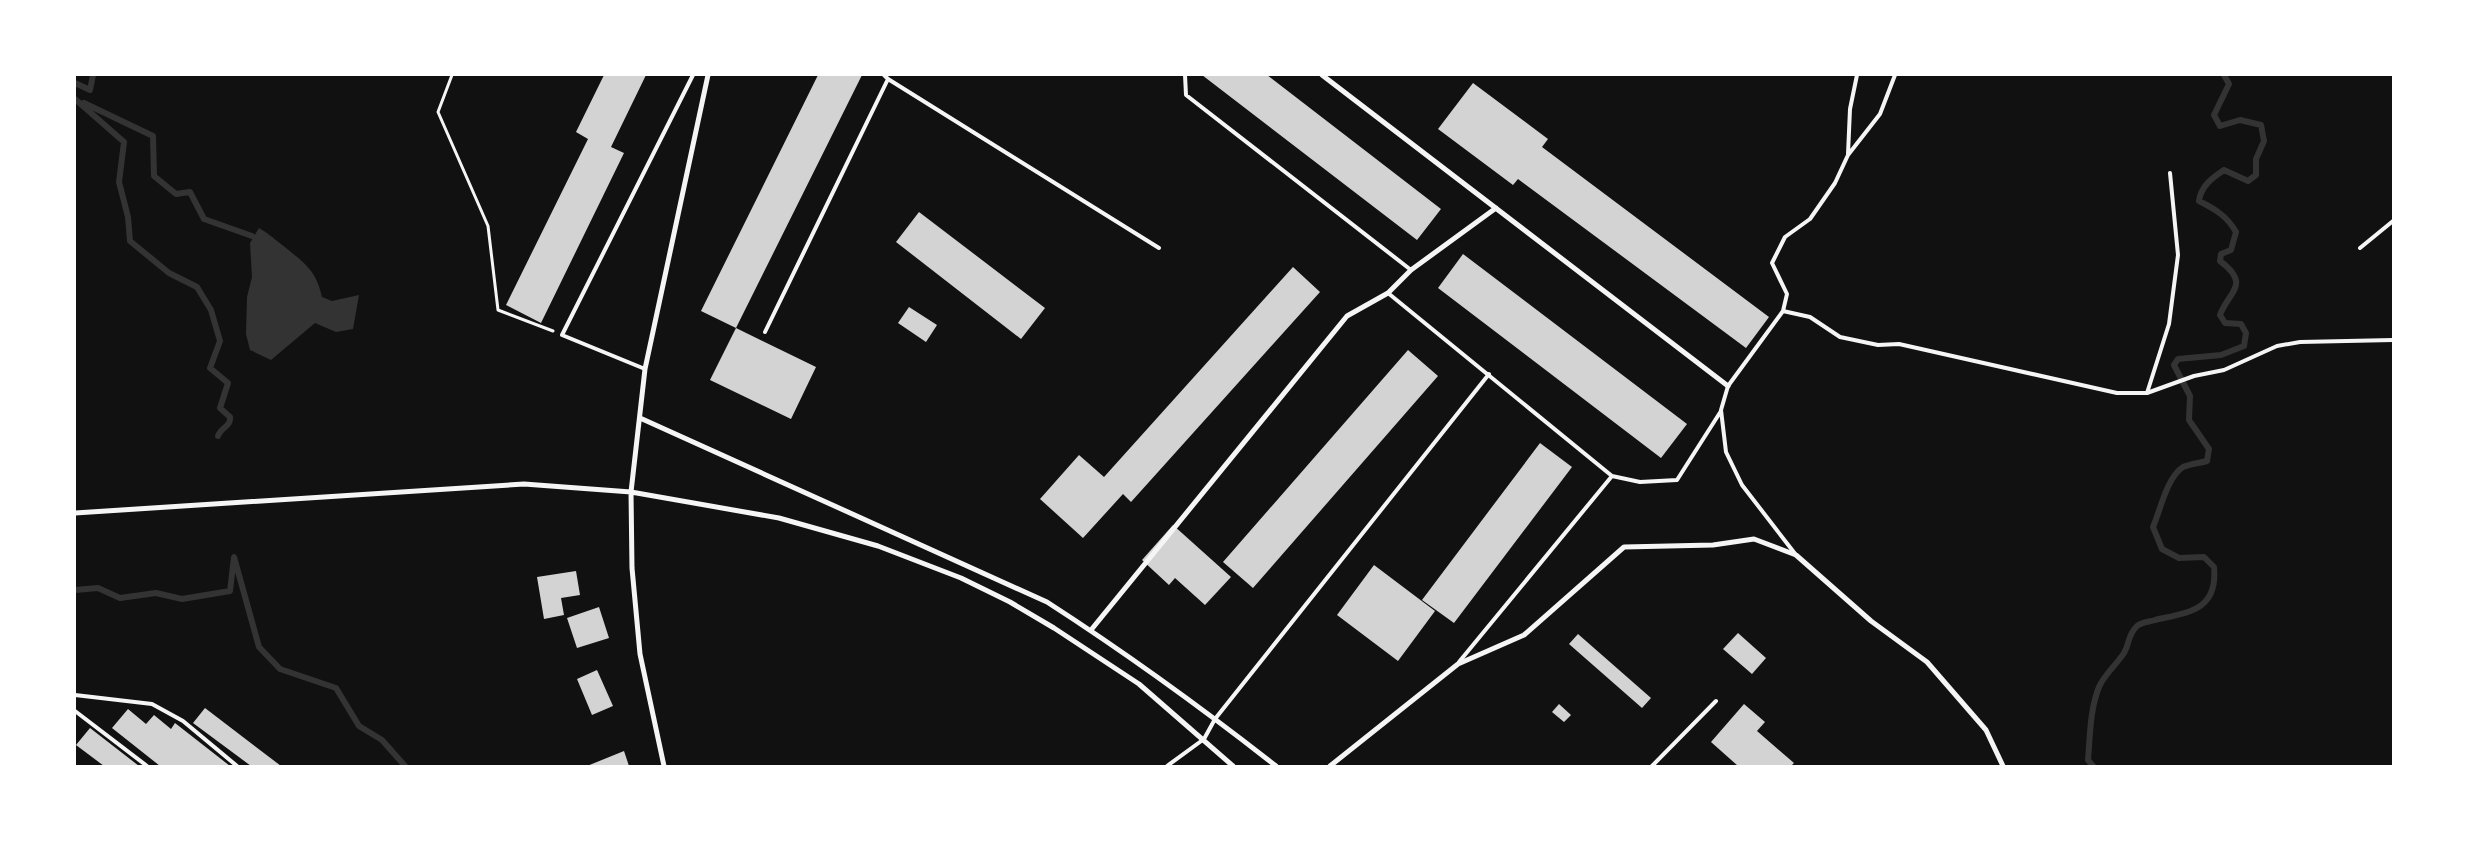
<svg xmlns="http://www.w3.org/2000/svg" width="2468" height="841" viewBox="0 0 2468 841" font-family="Rubik,sans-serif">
	<rect width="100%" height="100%" fill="#111"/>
	<path fill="#333" d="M 259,228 C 268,233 273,238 281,244 C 303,262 316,269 322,297 L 332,301 L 359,295 L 353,329 L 336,332 L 315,323 L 271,360 L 250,350 L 246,334 L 247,297 L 252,277 L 250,243 Z"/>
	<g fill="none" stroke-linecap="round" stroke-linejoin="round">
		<path stroke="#333" stroke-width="6" d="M 75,83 L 90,90 L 93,75
			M 75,99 L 124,142 L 119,182 L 128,217 L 130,241 L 169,273 L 197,287 L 211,310 L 220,341 L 210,368 L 228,383 L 220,408 L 230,417 C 231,427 221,427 218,436
			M 84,103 L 153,136 L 154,176 L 176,194 L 190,192 L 204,219 L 252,236
			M 75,590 L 98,588 L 120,598 L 156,593 L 182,599 L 230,591 L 234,557 L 259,647 L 280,669 L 336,688 L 359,726 L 382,740 L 405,766
			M 2093,766 L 2088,760 C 2090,736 2090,709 2099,687 C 2104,675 2117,664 2124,653 C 2130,643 2127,636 2137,626 C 2142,622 2149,622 2155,620 C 2190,612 2218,610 2214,567 L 2204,557 L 2179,558 L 2162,549 L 2153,527 C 2160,511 2167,477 2183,467 C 2190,464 2200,463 2207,461 L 2209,449 L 2189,420 L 2190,396 L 2174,365 L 2178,359 L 2221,355 L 2244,346 L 2246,333 L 2241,324 L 2225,323 L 2220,315 C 2228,292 2252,285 2220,261 L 2221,254 L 2231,250 L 2236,232 C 2227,216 2215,209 2199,201 C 2201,186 2212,178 2224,170 L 2248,181 L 2256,175 L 2256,159 L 2264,141 L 2261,125 L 2240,120 L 2220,126 L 2214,115 L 2229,84 L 2224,75"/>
	</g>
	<path fill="#d3d3d3" d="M 604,75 L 646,75 L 611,147 L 624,153 L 541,323 L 506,305 L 588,139 L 576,132 Z
		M 818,75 L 862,75 L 736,328 L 701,311 Z
		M 1202,75 L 1267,75 L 1441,209 L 1417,240 Z
		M 1473,83 L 1548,139 L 1542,147 L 1769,317 L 1746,348 L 1518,179 L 1513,185 L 1438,129 Z
		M 919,212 L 1045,308 L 1021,339 L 896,242 Z
		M 1463,254 L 1687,424 L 1661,458 L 1438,288 Z
		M 1293,267 L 1320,292 L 1131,502 L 1123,494 L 1083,538 L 1040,499 L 1079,455 L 1104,477 Z
		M 909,307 L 937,325 L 926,342 L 898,323 Z
		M 736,328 L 816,367 L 791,419 L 710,380 Z
		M 1408,350 L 1438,376 L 1253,588 L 1223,562 Z
		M 1540,443 L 1572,467 L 1454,623 L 1422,600 Z
		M 1173,525 L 1231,577 L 1205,605 L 1175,578 L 1169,585 L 1142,560 Z
		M 1374,565 L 1435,611 L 1398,661 L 1337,615 Z
		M 576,571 L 580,595 L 561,598 L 564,615 L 544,619 L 537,577 Z
		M 599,607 L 609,638 L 577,648 L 567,618 Z
		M 1738,633 L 1766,658 L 1752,674 L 1723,649 Z
		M 1578,634 L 1651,698 L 1642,708 L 1569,644 Z
		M 597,670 L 613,706 L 592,715 L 577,679 Z
		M 1559,704 L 1571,715 L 1564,722 L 1552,712 Z
		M 1744,704 L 1765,722 L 1757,731 L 1794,763 L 1791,766 L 1738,766 L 1711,742 Z
		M 205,708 L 281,766 L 251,766 L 193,723 Z
		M 128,709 L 146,724 L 154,715 L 171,729 L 175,723 L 230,766 L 160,766 L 112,728 Z
		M 90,728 L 139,766 L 104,766 L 76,745 Z
		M 624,751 L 629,766 L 587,766 Z"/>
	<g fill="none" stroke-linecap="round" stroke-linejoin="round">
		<path stroke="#f5f5f5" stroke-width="3" d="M 452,75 L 438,112 L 488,226 L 498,310 L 553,331"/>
		<path stroke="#f5f5f5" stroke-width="4" d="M 1185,75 L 1186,95 L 1411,270
			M 888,79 L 1159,248
			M 1848,154 L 1850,109 L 1857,75
			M 2360,248 L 2393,221
			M 1388,293 L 1612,476 L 1459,662
			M 1783,311 L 1810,317 L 1840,337 L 1878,345 L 1899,344 L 2117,393 L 2147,393 L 2194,376 L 2224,370 L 2277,346 L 2300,342 L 2393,340
			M 765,332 L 888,79 L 884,75
			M 645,369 L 562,335 L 693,75
			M 2147,393 L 2169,324 L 2178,255 L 2170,173
			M 1612,476 L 1640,482 L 1677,480 L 1721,411
			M 1796,555 L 1742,485 L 1726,452 L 1721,410 L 1728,386 L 1783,311 L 1787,294 L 1772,263 L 1785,237 L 1810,219 L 1835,183 L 1848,155 L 1880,114 L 1895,75
			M 75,695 L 152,704 L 183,721 L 237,766
			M 75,711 L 147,766
			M 1167,766 L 1204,739 L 1215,719 L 1489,374
			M 1652,766 L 1716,701"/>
		<path stroke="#f5f5f5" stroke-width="5" d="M 1322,75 L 1728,386
			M 640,418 L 1047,602 C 1126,653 1202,708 1276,766
			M 75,513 L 524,484 L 631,492 L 779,518 L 878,546 L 961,578 L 1010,602 L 1054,628 L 1139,684 L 1233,766
			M 1091,630 L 1347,316 L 1388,293 L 1411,270 L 1496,208
			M 664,766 L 640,654 L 632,568 L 631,492 L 645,369 L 708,75
			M 1330,766 L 1458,664 L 1524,635 L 1624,547 L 1713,545 L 1754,539 L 1796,555 L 1871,621 L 1927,662 L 1986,730 L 2003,766"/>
	</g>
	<rect width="2468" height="841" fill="none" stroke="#ffffff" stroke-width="152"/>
</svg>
